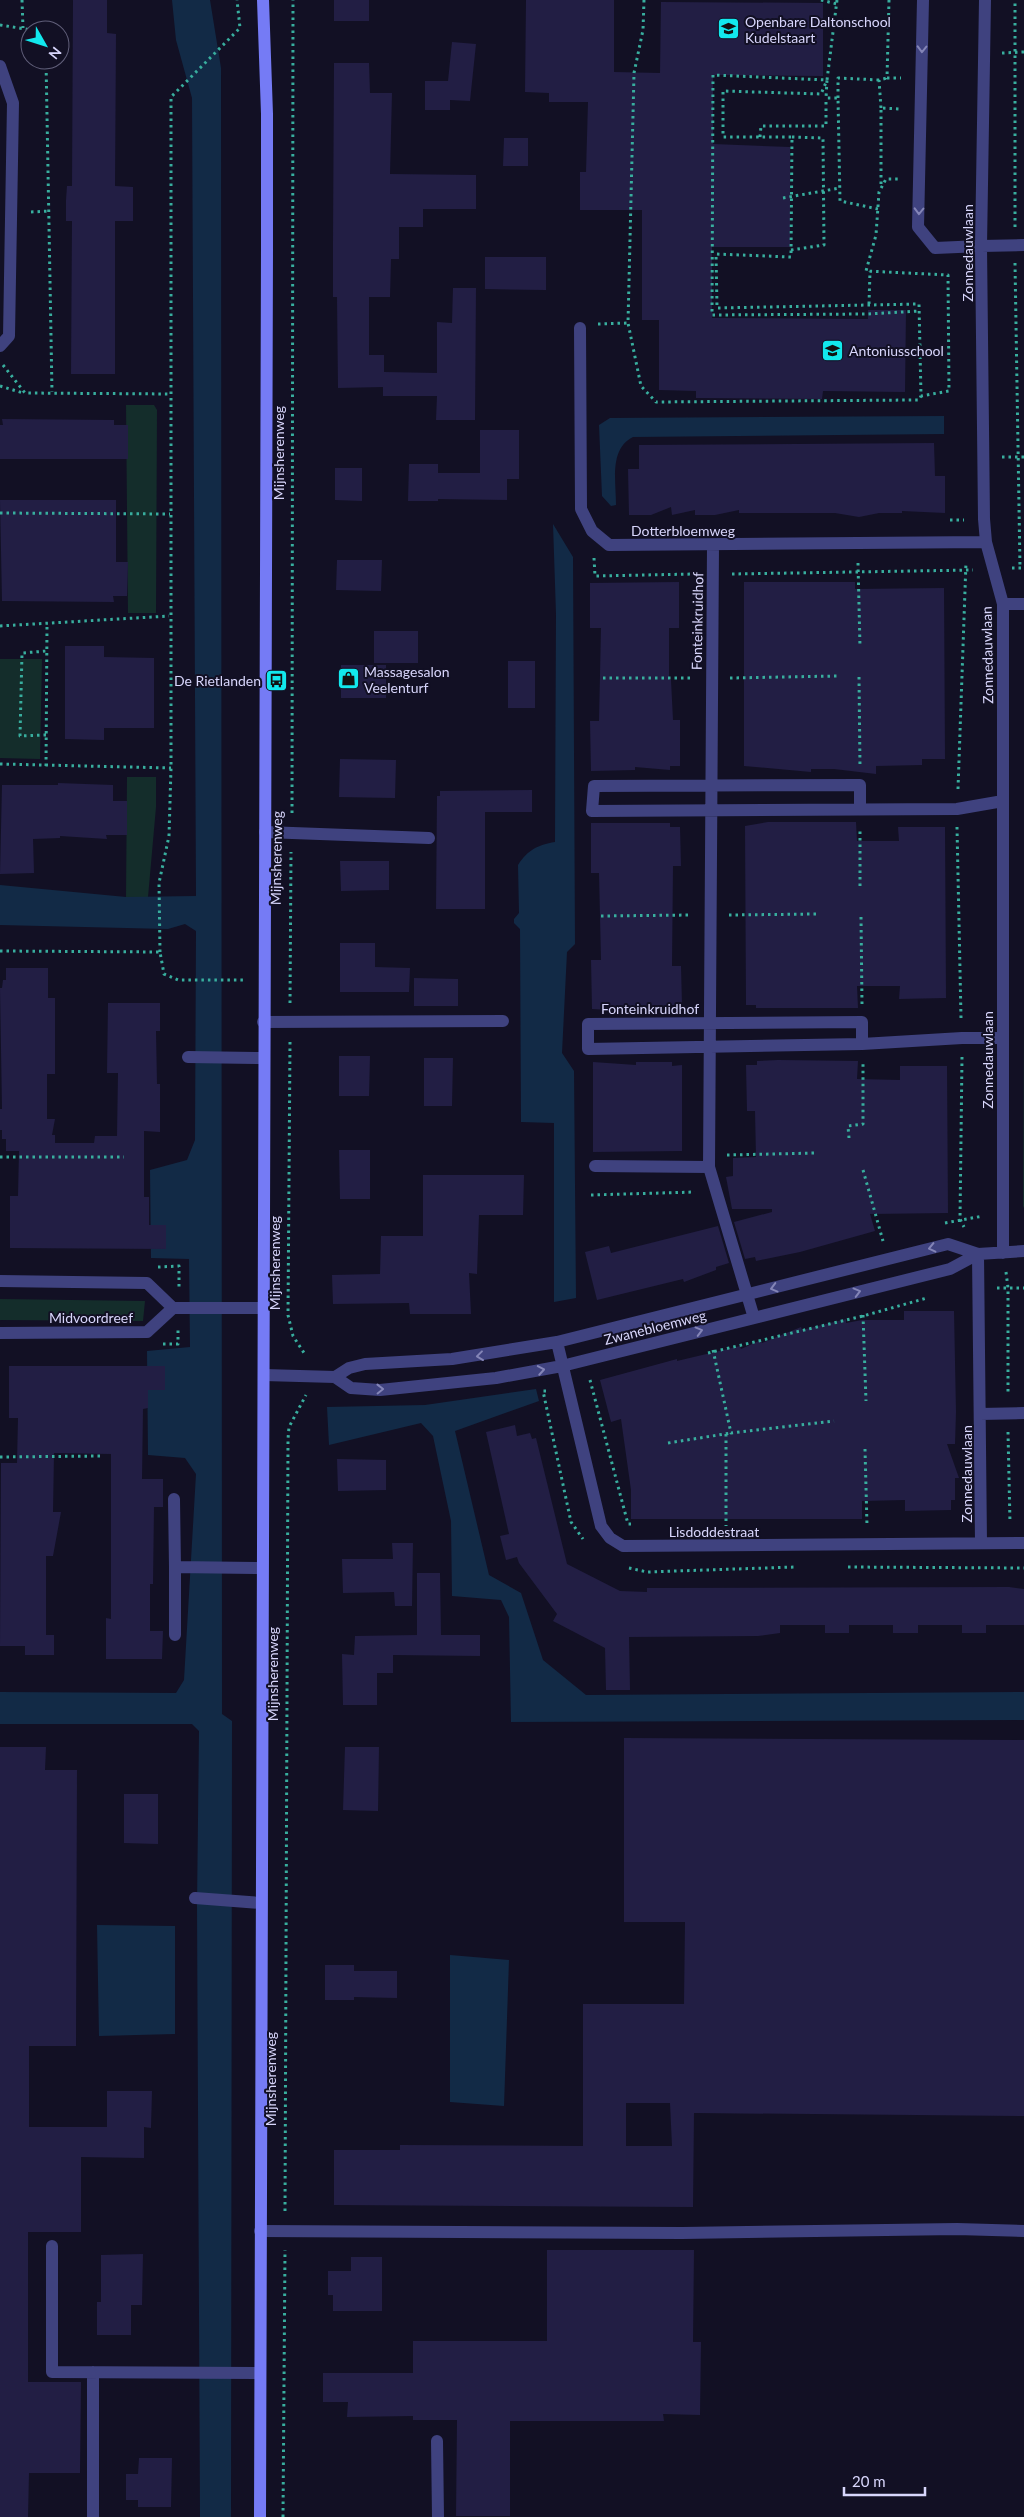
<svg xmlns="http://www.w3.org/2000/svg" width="1024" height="2517" viewBox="0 0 1024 2517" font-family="Lato,sans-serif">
	<rect width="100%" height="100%" fill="#121024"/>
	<path fill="#142d2b" d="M 126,405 L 154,405 L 157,410 L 156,613 L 128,613 Z
		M 0,659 L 42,659 L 40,759 L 0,758 Z
		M 127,777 L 156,777 L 156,807 L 148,897 L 126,897 Z
		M 1024,1026 L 1024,1208 L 1023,1206 Z
		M 0,1299 L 145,1301 L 143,1321 L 0,1320 Z"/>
	<path fill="#122a46" d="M 172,0 L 210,0 L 221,68 L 222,1714 L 232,1721 L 231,2517 L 200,2517 L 197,1906 L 199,1731 L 192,1724 L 0,1724 L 0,1692 L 176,1693 L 184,1680 L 196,1474 L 185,1458 L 148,1455 L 147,1351 L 190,1347 L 189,1259 L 151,1258 L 150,1170 L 187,1160 L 195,1140 L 196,931 L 185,924 L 168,929 L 0,925 L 0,885 L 126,897 L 196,896 L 192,98 L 176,40 Z
		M 944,416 L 944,434 L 633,437 C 609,449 616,481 616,505 L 611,506 L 602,496 L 599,425 L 610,418 Z
		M 553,524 L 573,557 L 575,944 L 567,952 L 562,1053 L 574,1071 L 576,1298 L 554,1302 L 554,1123 L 521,1122 L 520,929 L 514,923 L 514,919 L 519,913 L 518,865 C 528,850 537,845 555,842 L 556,614 Z
		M 536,1389 L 539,1401 L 455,1431 L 489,1575 L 521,1593 L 543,1660 L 586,1695 L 1024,1692 L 1024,1720 L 511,1722 L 509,1617 L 501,1600 L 452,1596 L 451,1521 L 433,1436 L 421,1423 L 329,1445 L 327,1407 L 425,1405 Z
		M 97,1925 L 175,1926 L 175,2034 L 99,2036 Z
		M 450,1955 L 509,1960 L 504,2106 L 450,2102 Z"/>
	<path fill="#221e44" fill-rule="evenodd" d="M 73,0 L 107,0 L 107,33 L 116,34 L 115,186 L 133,187 L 133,221 L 115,221 L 115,374 L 71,374 L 72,221 L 66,221 L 66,200 L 67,186 L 72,186 Z
		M 334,0 L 369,0 L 369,21 L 334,21 Z
		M 526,0 L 614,0 L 614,72 L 660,73 L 661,2 L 823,3 L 823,76 L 713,75 L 713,144 L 790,147 L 790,247 L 712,247 L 712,318 L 868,319 L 868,310 L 906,310 L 905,392 L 823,391 L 822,399 L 696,398 L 696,391 L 659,390 L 659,320 L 642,320 L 642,210 L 580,210 L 580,172 L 586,172 L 588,102 L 549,102 L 549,93 L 525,92 Z
		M 452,42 L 476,44 L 470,101 L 450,100 L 450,110 L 425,110 L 425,81 L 448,81 Z
		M 334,63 L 369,63 L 370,93 L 392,93 L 390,174 L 476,175 L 476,209 L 423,209 L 423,227 L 399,227 L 399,259 L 391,259 L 390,297 L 369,297 L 369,355 L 384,355 L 384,372 L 437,373 L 437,322 L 452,323 L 453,288 L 476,288 L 475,420 L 436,420 L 437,396 L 383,396 L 383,387 L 338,388 L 337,297 L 333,297 L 333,242 Z
		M 504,138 L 528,138 L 528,166 L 503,166 Z
		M 485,257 L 546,257 L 546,290 L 485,289 Z
		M 2,419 L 114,420 L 114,425 L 128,425 L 128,459 L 0,459 L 0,425 L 3,425 Z
		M 480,430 L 519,430 L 519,479 L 507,479 L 507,500 L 438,499 L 438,501 L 408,501 L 409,464 L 438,464 L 438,473 L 480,473 Z
		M 934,443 L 935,476 L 945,476 L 945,513 L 902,511 L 902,513 L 879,513 L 859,517 L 835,513 L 739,513 L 739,510 L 715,515 L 695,515 L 695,510 L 672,515 L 671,507 L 651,515 L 629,515 L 628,469 L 639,469 L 639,445 Z
		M 335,468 L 362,468 L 362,501 L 335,500 Z
		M 0,500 L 116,500 L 116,562 L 128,562 L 127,596 L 113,596 L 114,602 L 2,601 Z
		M 337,560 L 382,560 L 381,591 L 336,590 Z
		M 679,582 L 679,628 L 669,628 L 669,680 L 671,680 L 673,720 L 680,720 L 680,766 L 670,766 L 670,770 L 635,767 L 635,770 L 591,771 L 590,721 L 599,721 L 601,628 L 590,628 L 590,583 Z
		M 744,582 L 855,582 L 855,589 L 944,588 L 945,759 L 922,759 L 922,765 L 876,766 L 876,774 L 834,769 L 811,769 L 811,772 L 744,766 Z
		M 374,631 L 418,631 L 418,663 L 374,663 Z
		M 65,646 L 104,646 L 104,657 L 154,658 L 154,728 L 104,728 L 104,740 L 65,739 Z
		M 508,661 L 535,661 L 535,708 L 508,708 Z
		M 341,665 L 386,665 L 386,698 L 341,698 Z
		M 340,759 L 396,760 L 395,798 L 339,797 Z
		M 58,783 L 113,785 L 113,801 L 127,801 L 127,835 L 106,835 L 107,839 L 60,836 L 60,838 L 33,839 L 34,873 L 0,874 L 2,785 L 58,785 Z
		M 532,790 L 532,812 L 485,812 L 485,909 L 436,909 L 437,796 L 440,796 L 440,791 Z
		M 768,822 L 856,822 L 857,841 L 899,841 L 898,827 L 945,827 L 946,998 L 899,999 L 900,986 L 857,986 L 858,1008 L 756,1008 L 756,1005 L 746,1005 L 745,826 Z
		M 591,823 L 670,823 L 670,827 L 680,827 L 681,866 L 673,866 L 672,966 L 681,966 L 682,1005 L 671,1005 L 671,1009 L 627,1011 L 592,1009 L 591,960 L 601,960 L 599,873 L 591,873 Z
		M 340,861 L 389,861 L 389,890 L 341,891 Z
		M 340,943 L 375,943 L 375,967 L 410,968 L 409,992 L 340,992 Z
		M 6,968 L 48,968 L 48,998 L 55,998 L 55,1074 L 47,1074 L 47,1119 L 55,1119 L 52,1135 L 55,1135 L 55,1143 L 94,1143 L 95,1136 L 117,1136 L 118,1073 L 107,1073 L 108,1003 L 160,1003 L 160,1031 L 156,1031 L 157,1084 L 160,1084 L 160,1132 L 144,1131 L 144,1197 L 149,1197 L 149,1225 L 166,1225 L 166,1249 L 10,1248 L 10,1196 L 18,1196 L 19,1151 L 6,1151 L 6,1139 L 2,1139 L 2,1130 L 0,1130 L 0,1109 L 2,1109 L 0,988 L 2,988 L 3,980 L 6,980 Z
		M 414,978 L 458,979 L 458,1006 L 414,1006 Z
		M 339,1056 L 370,1056 L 369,1096 L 339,1096 Z
		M 424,1058 L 453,1058 L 452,1106 L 424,1106 Z
		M 778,1060 L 858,1061 L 857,1079 L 900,1080 L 900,1066 L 947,1066 L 948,1213 L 870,1214 L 875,1231 L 800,1252 L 756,1261 L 755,1257 L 745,1259 L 734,1222 L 772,1212 L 772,1209 L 732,1209 L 726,1177 L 733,1176 L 733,1158 L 756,1157 L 755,1111 L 747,1111 L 746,1065 L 757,1065 L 757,1061 Z
		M 593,1062 L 636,1065 L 636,1062 L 672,1062 L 672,1066 L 682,1065 L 682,1151 L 593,1152 Z
		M 339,1150 L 370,1150 L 370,1199 L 340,1199 Z
		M 423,1175 L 524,1175 L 523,1215 L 479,1215 L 477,1274 L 469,1273 L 471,1314 L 410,1314 L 409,1303 L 333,1304 L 332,1275 L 380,1274 L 381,1236 L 423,1236 Z
		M 718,1226 L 729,1263 L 716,1267 L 716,1270 L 684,1282 L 683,1279 L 597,1300 L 585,1252 L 609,1246 L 611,1253 Z
		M 904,1311 L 954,1311 L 956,1412 L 955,1444 L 947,1444 L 959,1478 L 955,1478 L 955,1500 L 951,1500 L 951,1510 L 905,1511 L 905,1500 L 862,1501 L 862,1519 L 631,1519 L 631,1490 L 621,1419 L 611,1422 L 600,1380 L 677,1359 L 677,1361 L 740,1346 L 741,1349 L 761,1340 L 762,1343 L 801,1327 L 802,1330 L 846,1319 L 846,1323 L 862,1320 L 904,1320 Z
		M 9,1366 L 165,1366 L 165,1390 L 148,1390 L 148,1408 L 143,1409 L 142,1479 L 163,1479 L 163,1507 L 154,1507 L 153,1584 L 150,1584 L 150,1631 L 163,1631 L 162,1659 L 106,1659 L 106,1618 L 111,1619 L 111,1454 L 54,1453 L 53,1512 L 61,1512 L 53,1556 L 46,1556 L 46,1635 L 54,1635 L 54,1655 L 25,1655 L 25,1646 L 0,1646 L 1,1463 L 17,1463 L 18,1418 L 9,1418 Z
		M 515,1425 L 517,1436 L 530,1433 L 532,1439 L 536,1438 L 567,1564 L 620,1591 L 647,1592 L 647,1588 L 1009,1587 L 1024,1589 L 1024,1625 L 986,1625 L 986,1633 L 962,1633 L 962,1625 L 918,1625 L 918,1633 L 893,1633 L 893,1625 L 849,1625 L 849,1633 L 825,1633 L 825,1625 L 780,1625 L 780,1633 L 758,1636 L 629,1637 L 630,1690 L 606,1690 L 605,1648 L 553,1621 L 557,1614 L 519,1563 L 517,1557 L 506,1560 L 500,1536 L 509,1534 L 486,1432 Z
		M 337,1459 L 386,1460 L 386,1490 L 338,1491 Z
		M 392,1543 L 413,1543 L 412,1606 L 395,1606 L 394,1592 L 343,1593 L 342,1559 L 393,1559 Z
		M 417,1573 L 440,1573 L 441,1635 L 480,1635 L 480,1656 L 393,1655 L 393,1673 L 377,1673 L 377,1705 L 343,1705 L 342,1654 L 354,1655 L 355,1636 L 417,1635 Z
		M 624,1738 L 1024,1740 L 1024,2116 L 694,2113 L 693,2207 L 334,2205 L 334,2150 L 400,2150 L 400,2145 L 583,2146 L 583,2004 L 684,2004 L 685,1922 L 624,1922 ZM 626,2103 L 670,2103 L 672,2146 L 626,2146 Z
		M 0,1747 L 46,1747 L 45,1770 L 77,1770 L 76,2046 L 29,2046 L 29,2127 L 107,2127 L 107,2091 L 152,2091 L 151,2128 L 144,2127 L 144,2158 L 81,2157 L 81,2232 L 28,2232 L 28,2382 L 81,2382 L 80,2473 L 29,2473 L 28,2517 L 0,2517 Z
		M 345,1747 L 379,1747 L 378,1811 L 343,1810 Z
		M 124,1794 L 158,1794 L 158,1844 L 124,1843 Z
		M 325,1965 L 354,1965 L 354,1971 L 397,1971 L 397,1998 L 354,1997 L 354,2000 L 325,2000 Z
		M 547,2250 L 694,2250 L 693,2342 L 701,2342 L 700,2415 L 663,2414 L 664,2421 L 510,2421 L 510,2516 L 456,2516 L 457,2420 L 413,2420 L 413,2416 L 347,2417 L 348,2402 L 323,2402 L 323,2373 L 413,2373 L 413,2341 L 547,2341 Z
		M 143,2254 L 142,2305 L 131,2305 L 131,2335 L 97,2335 L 97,2302 L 101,2302 L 101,2255 Z
		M 351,2257 L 382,2257 L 382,2311 L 333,2311 L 333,2295 L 328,2295 L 328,2271 L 351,2271 Z
		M 139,2458 L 172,2458 L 171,2507 L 138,2507 L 138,2500 L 126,2500 L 126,2474 L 138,2474 Z"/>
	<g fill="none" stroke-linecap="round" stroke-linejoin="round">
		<path stroke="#38ae9e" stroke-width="3" stroke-dasharray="2.5 4" stroke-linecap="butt" d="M 22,0 L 23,28
			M 644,0 L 643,30 L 634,73 L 628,323 L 641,386 L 656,402 L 913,400 L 919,400 L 921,396
			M 821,0 L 837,4
			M 837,0 L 827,80 L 821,94 L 723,91 L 723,137 L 792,137 L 791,257 L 716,254 L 717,308 L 919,304 L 921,396 L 949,391 L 948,275 L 866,271 L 876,235 L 879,192 L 886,179 L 899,179
			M 889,0 L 887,78 L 901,78
			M 0,25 L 32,30
			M 1002,53 L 1024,52
			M 46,60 L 52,392
			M 838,98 L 838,78 L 879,80
			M 881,108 L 879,80 L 887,78
			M 760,137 L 761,126 L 826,126 L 826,98
			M 881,184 L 881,108 L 900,109
			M 783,198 L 840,188
			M 878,209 L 840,201 L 838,98 L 826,98 L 827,80 L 713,75 L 712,315 L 868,314 L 919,311
			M 31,212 L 49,211
			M 1015,227 L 1015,0
			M 791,250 L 824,245 L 823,138 L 792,137
			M 1015,263 L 1020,568
			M 869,304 L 870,271
			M 598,324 L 628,323
			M 3,365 L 25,393 L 171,394
			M 0,386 L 23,393
			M 1002,457 L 1024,457
			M 0,513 L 170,514
			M 950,520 L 964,520
			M 594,558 L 595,576 L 694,574
			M 858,563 L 860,647
			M 1012,568 L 1024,568
			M 732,574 L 973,570
			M 0,626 L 169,616
			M 859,677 L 860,767
			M 603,678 L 692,678
			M 730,678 L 837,676
			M 46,735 L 20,736 L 22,653 L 47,651
			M 0,764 L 171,768
			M 46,766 L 47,625
			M 958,789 L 966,562
			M 292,813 L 293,0
			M 957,827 L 961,1018
			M 860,886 L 860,829
			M 729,915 L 817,914
			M 601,916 L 691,915
			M 861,917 L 862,1004
			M 0,951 L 160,952 L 164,974 L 178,980 L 246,980
			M 160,952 L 159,883 L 169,836 L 171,768 L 171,97 L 240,28 L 237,0
			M 290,1003 L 291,852
			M 290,1042 L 288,1315 L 293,1336 L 306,1356
			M 962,1057 L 960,1219 L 964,1227
			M 849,1138 L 848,1126 L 863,1124 L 863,1063
			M 727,1155 L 817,1153
			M 0,1157 L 124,1157
			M 863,1170 L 883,1241
			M 591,1195 L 695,1192
			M 945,1223 L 983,1216
			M 158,1267 L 179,1266 L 179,1287
			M 1006,1272 L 1008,1288 L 1008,1393
			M 997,1288 L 1024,1288
			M 863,1315 L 866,1401
			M 163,1344 L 178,1344 L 178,1330
			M 713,1350 L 731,1433 L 834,1421
			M 708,1353 L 863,1316 L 927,1298
			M 590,1380 L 628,1524 L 631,1524
			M 546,1391 L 543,1391 L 571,1522 L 583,1539
			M 1008,1432 L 1010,1523
			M 726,1434 L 726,1526
			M 668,1443 L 731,1433
			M 865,1449 L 867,1526
			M 0,1457 L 102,1456
			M 848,1567 L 1024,1568
			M 629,1568 L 647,1572 L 795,1567
			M 285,2211 L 288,1439 L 289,1427 L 306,1395
			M 283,2517 L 285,2250"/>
		<path stroke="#3f427f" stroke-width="12" d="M 923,0 L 918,227 L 935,248 L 981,246
			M 265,832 L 429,838
			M 263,1022 L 503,1021
			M 188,1057 L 263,1058
			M 174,1499 L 175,1567 L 262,1568
			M 175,1567 L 175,1635
			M 195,1898 L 261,1903
			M 260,2231 L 682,2233 L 957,2229 L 1024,2231
			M 52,2246 L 52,2372 L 260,2373
			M 437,2441 L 438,2517
			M 93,2517 L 93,2372"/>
		<path stroke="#3f427f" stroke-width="12" d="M 985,0 L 981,246 L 984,519 L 986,542 L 1003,604 L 1003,1253
			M 0,66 L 13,103 L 9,336 L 0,346
			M 981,246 L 1024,245
			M 580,328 L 581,509 L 592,531 L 609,545 L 986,542
			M 713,546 L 709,1167 L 754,1318
			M 1003,604 L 1024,604
			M 860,808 L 860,785 L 594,786 L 592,811 L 957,809 L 1003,801
			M 862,1044 L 862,1022 L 588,1024 L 588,1049 L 862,1044 L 962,1038 L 1002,1038
			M 595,1166 L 709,1167
			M 978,1254 L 981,1543
			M 0,1281 L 147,1283 L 173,1308 L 147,1332 L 0,1333
			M 173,1308 L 264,1308
			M 557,1342 L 601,1526 L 610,1538 L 623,1546 L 1024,1543
			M 264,1375 L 335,1377 L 349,1368 L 365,1364 L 452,1359 L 557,1342 L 948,1244 L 978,1254 L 1024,1251
			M 335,1377 L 351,1388 L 380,1390 L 496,1378 L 562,1366 L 950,1269 L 978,1254
			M 980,1414 L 1024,1413"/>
		<path stroke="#757bf5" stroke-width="12" d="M 260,2517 L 267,249 L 267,114 L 263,0"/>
	</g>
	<defs><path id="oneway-chevron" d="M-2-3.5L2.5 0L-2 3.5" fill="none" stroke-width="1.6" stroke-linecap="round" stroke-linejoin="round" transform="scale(1.25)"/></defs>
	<g stroke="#8485b7">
		<use href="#oneway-chevron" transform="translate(922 49) rotate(91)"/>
		<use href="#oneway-chevron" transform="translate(919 211) rotate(91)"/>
		<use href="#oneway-chevron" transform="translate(932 1248) rotate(167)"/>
		<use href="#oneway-chevron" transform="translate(774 1288) rotate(165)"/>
		<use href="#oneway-chevron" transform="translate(857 1292) rotate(-15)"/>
		<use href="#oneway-chevron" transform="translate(699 1331) rotate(-15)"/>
		<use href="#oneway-chevron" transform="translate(480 1356) rotate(173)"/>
		<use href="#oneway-chevron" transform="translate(541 1370) rotate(-10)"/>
		<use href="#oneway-chevron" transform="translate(380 1389) rotate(-1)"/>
	</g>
	<defs>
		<symbol id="school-square" viewBox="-11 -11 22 22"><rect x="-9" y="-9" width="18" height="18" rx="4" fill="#12e8ed" stroke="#121024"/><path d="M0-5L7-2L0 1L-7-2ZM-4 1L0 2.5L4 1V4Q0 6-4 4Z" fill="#111"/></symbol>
		<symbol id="shop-square" viewBox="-11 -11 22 22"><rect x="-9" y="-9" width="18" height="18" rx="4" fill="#12e8ed" stroke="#121024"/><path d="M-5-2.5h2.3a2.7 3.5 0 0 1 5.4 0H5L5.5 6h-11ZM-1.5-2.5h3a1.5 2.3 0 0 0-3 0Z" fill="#111"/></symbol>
		<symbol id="bus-square" viewBox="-11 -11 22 22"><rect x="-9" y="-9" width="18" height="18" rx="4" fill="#12e8ed" stroke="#121024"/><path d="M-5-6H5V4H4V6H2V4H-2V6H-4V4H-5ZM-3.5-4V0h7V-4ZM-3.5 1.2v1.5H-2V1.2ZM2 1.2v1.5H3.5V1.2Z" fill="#111"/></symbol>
	</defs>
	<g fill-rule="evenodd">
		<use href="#school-square" x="716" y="16" width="25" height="25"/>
		<use href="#school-square" x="820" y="338" width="25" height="25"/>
		<use href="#shop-square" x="336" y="666" width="25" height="25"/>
		<use href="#bus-square" x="264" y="668" width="25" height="25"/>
	</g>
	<g text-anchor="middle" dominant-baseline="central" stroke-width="4" stroke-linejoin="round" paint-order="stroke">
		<g font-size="14" fill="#d8d6fc" stroke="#121024" text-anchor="start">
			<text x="745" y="21">Openbare Daltonschool<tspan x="745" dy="16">Kudelstaart</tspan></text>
			<text x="849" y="350">Antoniusschool</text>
			<text x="364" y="671">Massagesalon<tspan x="364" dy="16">Veelenturf</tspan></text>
			<text x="261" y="680" text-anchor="end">De Rietlanden</text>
		</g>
		<g font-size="14" fill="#d8d6fc" stroke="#121024">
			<text transform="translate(967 253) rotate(-90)">Zonnedauwlaan</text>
			<text transform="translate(278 453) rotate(-90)">Mijnsherenweg</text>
			<text x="683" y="530">Dotterbloemweg</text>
			<text transform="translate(697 621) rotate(-89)">Fonteinkruidhof</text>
			<text transform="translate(987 655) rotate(-91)">Zonnedauwlaan</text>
			<text transform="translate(276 858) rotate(-89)">Mijnsherenweg</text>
			<text x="650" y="1008">Fonteinkruidhof</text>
			<text transform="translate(987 1060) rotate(-90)">Zonnedauwlaan</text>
			<text transform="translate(274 1263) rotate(-90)">Mijnsherenweg</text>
			<text x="91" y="1317">Midvoordreef</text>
			<text transform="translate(655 1327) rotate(-14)">Zwanebloemweg</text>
			<text transform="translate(966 1474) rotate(-90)">Zonnedauwlaan</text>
			<text x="714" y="1531">Lisdoddestraat</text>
			<text transform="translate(272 1674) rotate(-90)">Mijnsherenweg</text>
			<text transform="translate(270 2079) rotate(-90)">Mijnsherenweg</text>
		</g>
	</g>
	<g transform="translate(45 45) rotate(129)"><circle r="24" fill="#121024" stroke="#615f7a"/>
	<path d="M0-4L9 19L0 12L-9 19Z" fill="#12e8ed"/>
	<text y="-8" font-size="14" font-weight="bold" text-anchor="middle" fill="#d8d6fc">N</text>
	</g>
	<path d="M844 2487v8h81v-8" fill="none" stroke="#d8d6fc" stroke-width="2.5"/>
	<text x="852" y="2487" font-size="15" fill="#d8d6fc" stroke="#121024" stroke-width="4" paint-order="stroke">20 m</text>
</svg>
